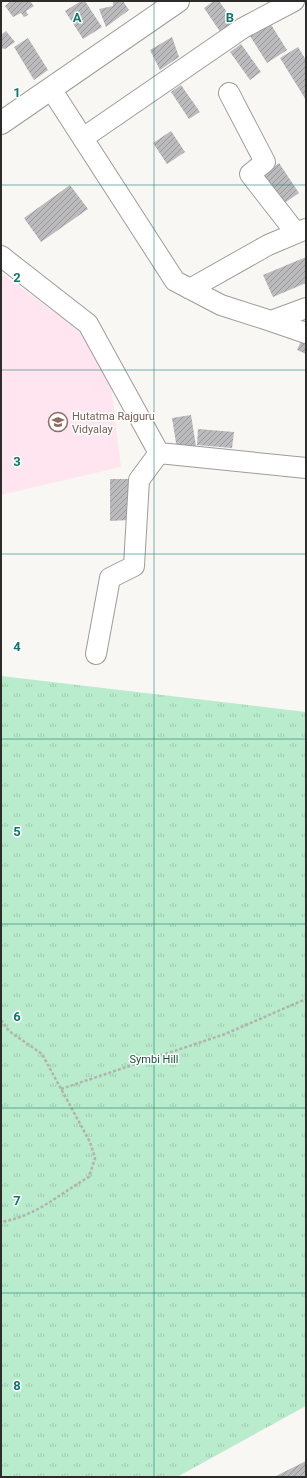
<svg xmlns="http://www.w3.org/2000/svg" width="307" height="1478" viewBox="0 0 307 1478" font-family="Roboto,sans-serif">
	<defs>
		<pattern id="grass-tufts" width="24" height="20" patternUnits="userSpaceOnUse"><rect width="24" height="20" fill="#b8eccc"/><path d="M3 7l-1-3M5 7V3M7 7l1-3M15 17l-1-3M17 17v-4M19 17l1-3" fill="none" stroke="#9ecbaf"/></pattern>
		<pattern id="building-hatch" width="6" height="6" patternUnits="userSpaceOnUse"><rect width="6" height="6" fill="#bbbabd"/><path d="M-1 1l2-2M0 6l6-6M5 7l2-2" fill="none" stroke="#98979a"/></pattern>
	</defs>
	<rect width="100%" height="100%" fill="#f9f7f4"/>
	<path fill="#fee5ef" d="M 1,273 L 72,325 L 95,348 L 110,377 L 121,467 L 1,495 Z"/>
	<path fill="url(#grass-tufts)" d="M 1,676 L 306,712 L 306,1406 L 177,1477 L 1,1477 Z"/>
	<path fill="url(#building-hatch)" d="M 11,1 L 30,1 L 34,6 L 26,11 L 28,15 L 24,17 L 21,13 L 13,17 L 5,6 Z
		M 81,1 L 85,1 L 102,27 L 83,39 L 65,11 Z
		M 113,1 L 123,1 L 129,10 L 106,27 L 99,9 L 113,6 Z
		M 214,1 L 219,1 L 239,29 L 225,39 L 204,8 Z
		M 270,23 L 287,50 L 267,63 L 250,36 Z
		M 6,31 L 15,42 L 5,49 L 1,48 L 1,35 Z
		M 172,37 L 179,57 L 160,70 L 150,50 Z
		M 28,38 L 48,70 L 34,80 L 14,47 Z
		M 241,44 L 261,72 L 250,80 L 230,52 Z
		M 298,47 L 306,60 L 306,100 L 280,58 Z
		M 181,85 L 200,112 L 189,119 L 171,92 Z
		M 171,131 L 185,152 L 167,164 L 153,143 Z
		M 279,163 L 299,193 L 283,204 L 263,174 Z
		M 70,185 L 88,209 L 41,242 L 24,218 Z
		M 306,257 L 306,283 L 273,297 L 263,275 Z
		M 303,337 L 306,338 L 306,354 L 297,350 Z
		M 191,415 L 196,446 L 177,449 L 172,418 Z
		M 198,429 L 234,432 L 232,448 L 197,445 Z
		M 110,479 L 128,479 L 129,520 L 110,521 Z
		M 306,1461 L 306,1477 L 274,1477 Z"/>
	<g fill="none" stroke-linecap="round" stroke-linejoin="round">
		<defs>
			<path id="minor" d="M 51,89 L 175,281 L 221,305 L 271,321
				M 229,93 L 265,162 L 250,174 L 296,233
				M 83,138 L 243,28 L 294,1
				M 1,256 L 88,324 L 159,453 L 306,468
				M 190,289 L 268,245 L 306,229
				M 306,308 L 271,321 L 306,333
				M 96,654 L 110,578 L 134,566 L 139,480 L 159,453"/>
			<path id="tertiary" d="M 1,123 L 178,1"/>
		</defs>
		<use href="#minor" stroke="#9e9c99" stroke-width="22"/>
		<use href="#tertiary" stroke="#9e9c99" stroke-width="24"/>
		<path stroke="#b3b2af" stroke-width="2.5" stroke-dasharray="3 2" stroke-linecap="butt" d="M 1,1020 L 9,1031 L 42,1054 L 90,1142 L 95,1158 L 89,1177 C 59,1194 37,1216 1,1222
			M 61,1089 L 225,1034 L 306,999"/>
		<use href="#minor" stroke="#fff" stroke-width="20"/>
		<use href="#tertiary" stroke="#fff" stroke-width="22"/>
	</g>
	<path fill="none" stroke="#0f766e" stroke-width="1" stroke-opacity="0.55" d="M 154,1 L 154,1477M 1,185 L 306,185M 1,370 L 306,370M 1,554 L 306,554M 1,739 L 306,739M 1,924 L 306,924M 1,1108 L 306,1108M 1,1293 L 306,1293"/>
	<defs>
		<symbol id="school-ring" viewBox="-11 -11 22 22"><circle r="9.5" fill="#fff" stroke="#8d6e63" stroke-width="1.5"/><path d="M0-5L7-2L0 1L-7-2ZM-4 1L0 2.5L4 1V4Q0 6-4 4Z" fill="#8d6e63"/></symbol>
	</defs>
	<g fill-rule="evenodd">
		<use href="#school-ring" x="47" y="411" width="22" height="22"/>
	</g>
	<g text-anchor="middle" dominant-baseline="central" stroke-width="3" stroke-linejoin="round" paint-order="stroke">
		<g font-size="11" fill="#785e54" stroke="#fff" text-anchor="start">
			<text x="72" y="416">Hutatma Rajguru<tspan x="72" dy="13">Vidyalay</tspan></text>
		</g>
		<g font-size="11" fill="#0e5634" stroke="#fff">
			<text x="154" y="1059">Symbi Hill</text>
		</g>
	</g>
	<g font-size="13" text-anchor="middle" font-weight="bold" fill="#0f766e" stroke="#fff" stroke-width="3" stroke-linejoin="round" paint-order="stroke">
		<text x="77" y="22">A</text>
		<text x="230" y="22">B</text>
		<text x="17" y="97">1</text>
		<text x="17" y="282">2</text>
		<text x="17" y="466">3</text>
		<text x="17" y="651">4</text>
		<text x="17" y="836">5</text>
		<text x="17" y="1021">6</text>
		<text x="17" y="1205">7</text>
		<text x="17" y="1390">8</text>
	</g>
	<rect width="307" height="1478" fill="none" stroke="#2c2c2b" stroke-width="4"/>
</svg>
